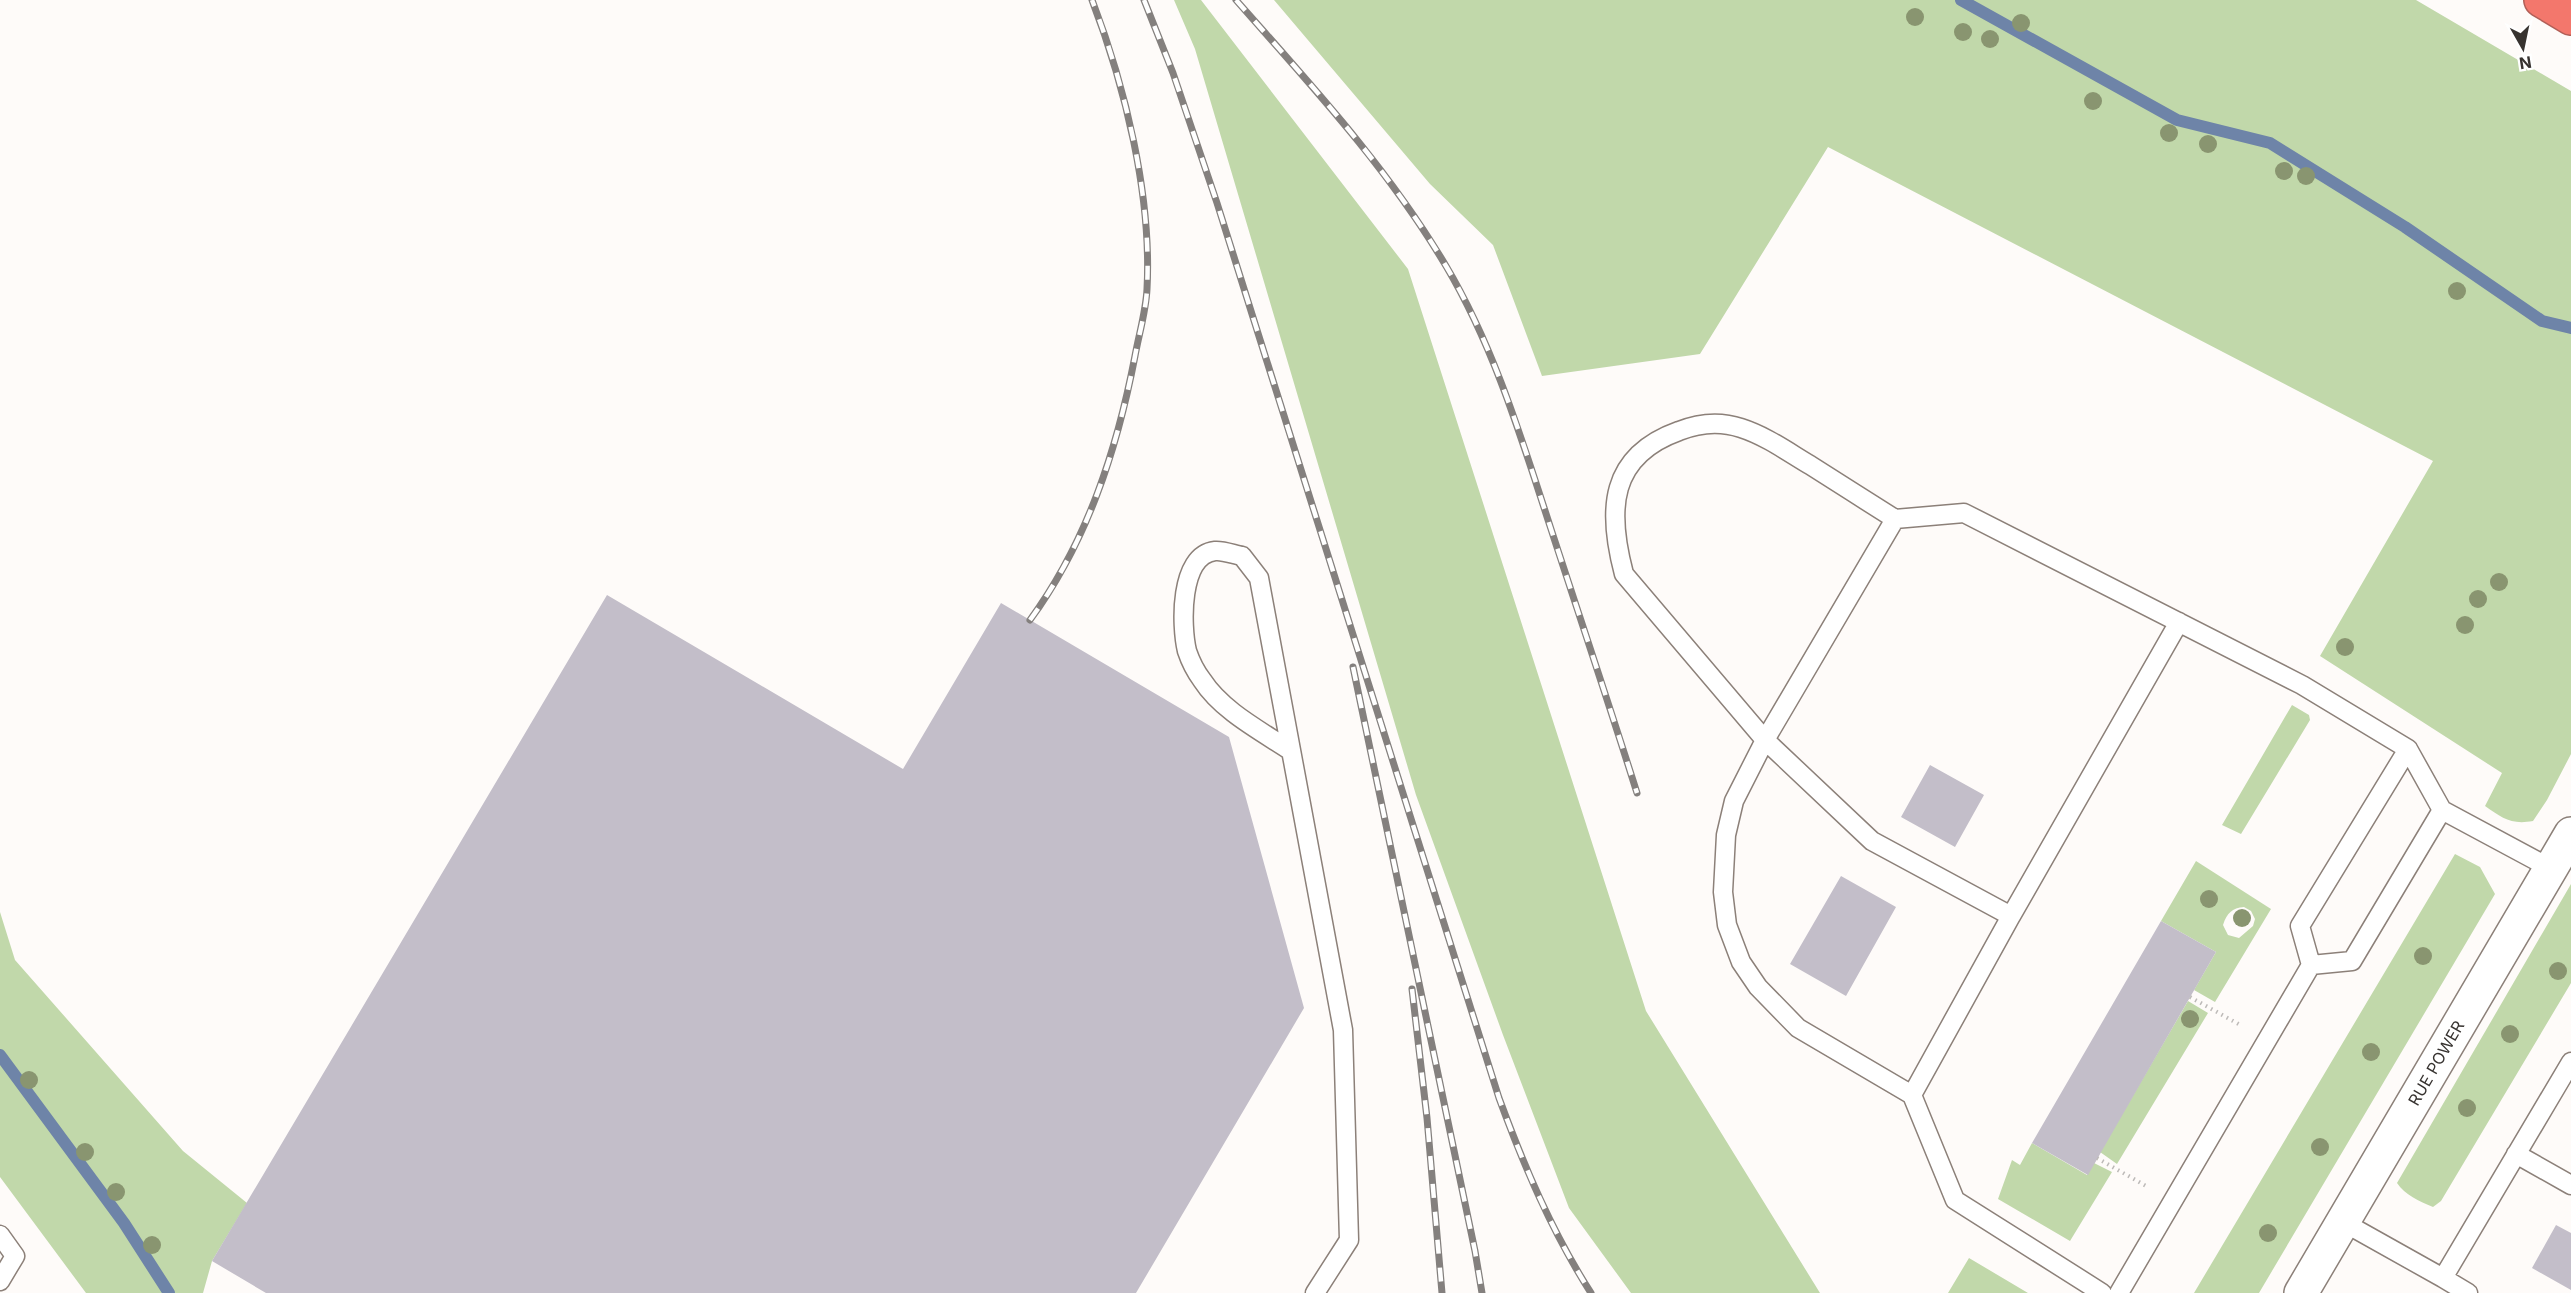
<svg xmlns="http://www.w3.org/2000/svg" width="2571" height="1293" viewBox="0 0 2571 1293" font-family="Inter,sans-serif">
	<rect width="100%" height="100%" fill="#fefbf9"/>
	<path fill="#c1d8aa" fill-rule="evenodd" d="M 1174,0 L 1201,0 L 1408,269 L 1646,1011 L 1820,1293 L 1631,1293 L 1569,1208 L 1503,1035 L 1416,795 L 1195,49 Z
		M 1274,0 L 2416,0 L 2571,91 L 2571,754 L 2547,800 L 2533,821 C 2511,825 2502,818 2485,806 L 2502,773 L 2320,656 L 2433,461 L 1828,147 L 1700,354 L 1542,376 L 1493,245 L 1430,184 Z
		M 2292,705 L 2309,715 L 2310,720 L 2241,834 L 2222,825 Z
		M 2455,854 L 2480,867 L 2495,894 L 2259,1293 L 2194,1293 Z
		M 2196,861 L 2271,909 L 2215,1002 L 2194,990 L 2216,952 L 2161,921 ZM 2244,907 L 2251,911 L 2255,919 L 2253,926 L 2239,938 L 2228,935 L 2223,925 C 2227,913 2232,908 2244,907 Z
		M 2571,884 L 2571,983 L 2441,1201 L 2433,1207 C 2419,1201 2405,1195 2397,1183 Z
		M 0,912 L 15,960 L 183,1151 L 247,1203 L 212,1261 L 203,1293 L 86,1293 L 0,1177 Z
		M 2188,1001 L 2208,1013 L 2117,1164 L 2100,1152 Z
		M 2032,1143 L 2087,1175 L 2094,1163 L 2112,1172 L 2070,1241 L 1998,1199 L 2012,1160 L 2020,1165 Z
		M 1969,1258 L 2028,1293 L 1948,1293 Z"/>
	<g fill="none" stroke-linecap="round" stroke-linejoin="round">
		<path stroke="#6e84a8" stroke-width="12" d="M 1961,0 L 2177,120 L 2270,143 L 2405,227 L 2542,321 L 2571,328
			M 0,1055 L 124,1223 L 169,1293"/>
	</g>
	<path fill="#c3bec9" d="M 607,595 L 903,769 L 1001,603 L 1229,737 L 1304,1008 L 1136,1293 L 266,1293 L 212,1261 Z
		M 1930,765 L 1984,795 L 1955,847 L 1901,817 Z
		M 1841,876 L 1896,907 L 1846,996 L 1790,964 Z
		M 2161,921 L 2216,952 L 2088,1175 L 2032,1143 Z
		M 2556,1225 L 2571,1233 L 2571,1290 L 2532,1268 Z"/>
	<g fill="none" stroke-linecap="round" stroke-linejoin="round">
		<defs>
			<path id="service" d="M 1895,519 C 1867,501 1838,483 1810,465 C 1788,452 1766,436 1741,428 C 1720,421 1699,423 1679,431 C 1609,456 1607,510 1624,574 L 1765,740 L 1734,801 L 1726,835 L 1723,892 L 1727,925 L 1741,962 L 1758,987 L 1798,1028 L 1912,1095 L 2011,916
				M 2179,622 L 2011,916 L 1872,841 L 1765,740 L 1895,519 L 1964,513 L 2302,685 L 2408,749
				M 1291,751 C 1261,731 1222,711 1202,680 C 1196,672 1190,660 1187,651 C 1181,626 1179,555 1215,551 C 1223,550 1235,555 1242,556 L 1259,578 L 1343,1030 L 1349,1240 L 1315,1293
				M 2311,965 L 2300,926 L 2408,749 L 2442,810
				M 1912,1095 L 1955,1200 L 2102,1293
				M 2516,1154 L 2571,1185
				M 2343,1222 L 2443,1278 L 2571,1062
				M 0,1235 L 15,1256 L 0,1281
				M 2443,1278 L 2468,1293
				M 2119,1293 L 2311,965 L 2352,961 L 2442,810 L 2550,868"/>
			<path id="minor" d="M 2301,1293 L 2571,834"/>
			<path id="motorway" d="M 2541,0 L 2571,18"/>
		</defs>
		<use href="#service" stroke="#8c8079" stroke-width="21"/>
		<use href="#minor" stroke="#8c8079" stroke-width="36"/>
		<use href="#motorway" stroke="#b15f57" stroke-width="36"/>
		<path stroke="#bdbab8" stroke-width="4" stroke-dasharray="1.5 4.5" stroke-linecap="butt" d="M 2190,997 L 2242,1026
			M 2097,1158 L 2146,1186"/>
		<use href="#service" stroke="#fff" stroke-width="18"/>
		<use href="#minor" stroke="#fff" stroke-width="33"/>
		<use href="#motorway" stroke="#f3776c" stroke-width="33"/>
		<defs>
			<path id="rail" d="M 1144,0 L 1173,73 L 1217,203 L 1499,1098 C 1524,1166 1552,1232 1591,1293
				M 1236,0 C 1311,85 1388,168 1446,266 C 1494,347 1521,437 1550,526 C 1579,615 1609,704 1637,793
				M 1030,620 C 1087,542 1117,450 1135,356 C 1139,334 1146,311 1147,289 C 1152,196 1125,86 1092,0
				M 1353,667 L 1475,1251 L 1482,1293
				M 1412,989 L 1427,1118 L 1442,1293"/>
		</defs>
		<use href="#rail" stroke="#84807e" stroke-width="7"/>
		<use href="#rail" stroke="#fff" stroke-width="4.5" stroke-dasharray="14" stroke-linecap="butt"/>
	</g>
	<g fill="#899570">
		<circle cx="1915" cy="17" r="9"/>
		<circle cx="2021" cy="23" r="9"/>
		<circle cx="1963" cy="32" r="9"/>
		<circle cx="1990" cy="39" r="9"/>
		<circle cx="2093" cy="101" r="9"/>
		<circle cx="2169" cy="133" r="9"/>
		<circle cx="2208" cy="144" r="9"/>
		<circle cx="2284" cy="171" r="9"/>
		<circle cx="2306" cy="176" r="9"/>
		<circle cx="2457" cy="291" r="9"/>
		<circle cx="2499" cy="582" r="9"/>
		<circle cx="2478" cy="599" r="9"/>
		<circle cx="2465" cy="625" r="9"/>
		<circle cx="2345" cy="647" r="9"/>
		<circle cx="2209" cy="899" r="9"/>
		<circle cx="2242" cy="918" r="9"/>
		<circle cx="2423" cy="956" r="9"/>
		<circle cx="2558" cy="971" r="9"/>
		<circle cx="2190" cy="1019" r="9"/>
		<circle cx="2510" cy="1034" r="9"/>
		<circle cx="2371" cy="1052" r="9"/>
		<circle cx="29" cy="1080" r="9"/>
		<circle cx="2467" cy="1108" r="9"/>
		<circle cx="2320" cy="1147" r="9"/>
		<circle cx="85" cy="1152" r="9"/>
		<circle cx="116" cy="1192" r="9"/>
		<circle cx="2268" cy="1233" r="9"/>
		<circle cx="152" cy="1245" r="9"/>
	</g>
	<g text-anchor="middle" dominant-baseline="central" stroke-width="4.5" stroke-linejoin="round" paint-order="stroke">
		<g font-size="16" fill="#373330" stroke="#fff">
			<text transform="translate(2436 1063) rotate(-60)">RUE POWER</text>
		</g>
	</g>
	<g transform="translate(2523 48) rotate(171)" stroke="#ffffff" stroke-width="4.5" paint-order="stroke">
	<path d="M0-4.5L10 22L0 15L-10 22Z" fill="#373330"/>
	<text y="-9" font-size="16" font-weight="bold" text-anchor="middle" fill="#373330">N</text>
	</g>
</svg>
